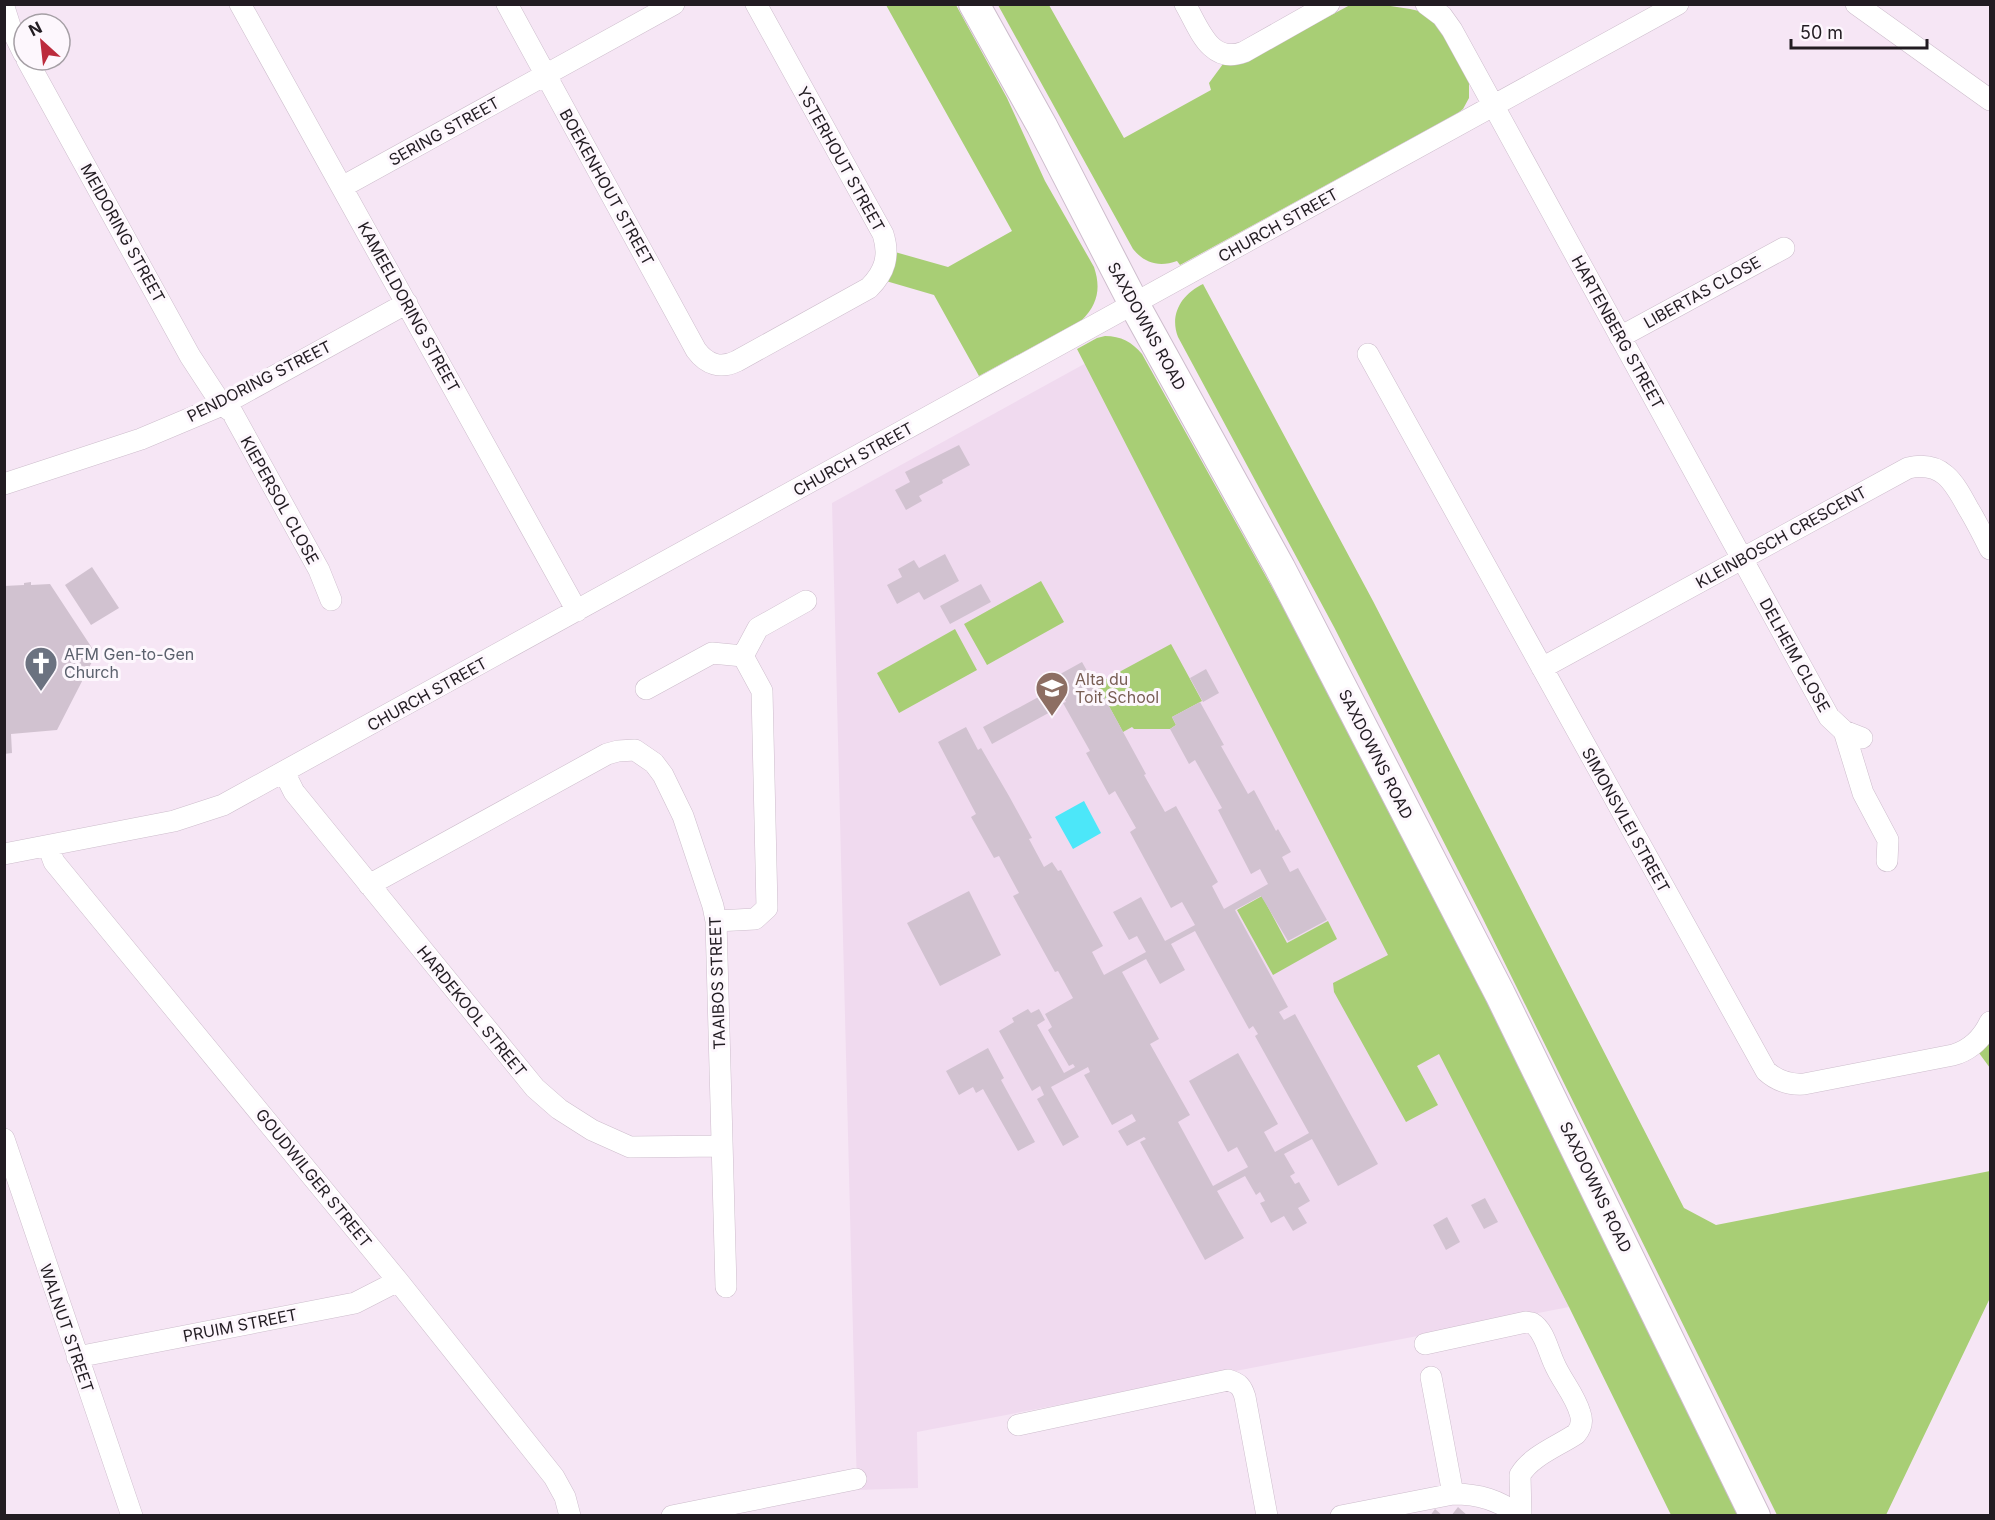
<svg xmlns="http://www.w3.org/2000/svg" width="1995" height="1520" viewBox="0 0 1995 1520" font-family="Inter,sans-serif">
	<rect width="100%" height="100%" fill="#f6e6f5"/>
	<path fill="#f0daef" d="M 1086,363 L 1569,1307 L 917,1432 L 918,1488 L 857,1490 L 832,503 Z"/>
	<path fill="#a8ce75" d="M 886,5 L 956,5 L 1007,98 L 1045,181 L 1094,267 C 1101,288 1098,304 1082,320 L 979,376 L 934,295 L 886,281 L 895,252 L 948,267 L 1012,231 Z
		M 998,5 L 1049,5 L 1124,138 L 1211,90 L 1209,83 L 1223,64 L 1246,61 L 1350,5 L 1384,5 L 1410,9 L 1419,11 L 1438,25 L 1469,82 L 1469,98 L 1463,109 L 1458,113 L 1180,265 L 1177,261 C 1160,267 1145,264 1133,249 Z
		M 1203,284 L 1373,601 L 1684,1208 L 1716,1225 L 1990,1171 L 1990,1298 L 1886,1515 L 1777,1515 L 1483,919 L 1334,627 L 1178,337 C 1169,314 1182,294 1203,284 Z
		M 1105,336 C 1121,336 1132,342 1142,354 L 1332,695 L 1527,1081 L 1739,1515 L 1671,1515 L 1569,1307 L 1439,1054 L 1417,1066 L 1438,1105 L 1406,1122 L 1334,992 L 1333,983 L 1388,955 L 1077,349 L 1097,338 Z
		M 1041,581 L 1064,622 L 987,665 L 964,624 Z
		M 955,629 L 977,670 L 899,713 L 877,673 Z
		M 1171,644 L 1202,701 L 1172,717 L 1176,725 L 1170,729 L 1134,729 L 1132,727 L 1123,732 L 1097,684 Z
		M 1262,896 L 1287,943 L 1328,921 L 1337,939 L 1273,975 L 1237,910 Z
		M 1990,1043 L 1990,1068 L 1979,1053 Z"/>
	<path fill="#4ce7f9" d="M 1084,801 L 1101,833 L 1073,849 L 1055,817 Z"/>
	<path fill="#d1c2d0" fill-rule="evenodd" d="M 959,445 L 970,465 L 942,480 L 943,483 L 919,496 L 922,501 L 906,510 L 895,490 L 910,482 L 905,472 Z
		M 945,554 L 959,581 L 924,600 L 919,592 L 897,604 L 887,585 L 902,577 L 898,569 L 914,560 L 919,568 Z
		M 92,567 L 119,608 L 91,625 L 65,585 Z
		M 31,582 L 31,585 L 50,584 L 96,654 L 57,730 L 11,734 L 12,753 L 4,754 L 4,586 L 24,585 L 24,583 Z
		M 981,584 L 991,602 L 950,624 L 940,606 Z
		M 1082,662 L 1095,685 L 1097,684 L 1146,774 L 1144,775 L 1165,812 L 1176,806 L 1218,882 L 1212,886 L 1224,909 L 1268,884 L 1260,869 L 1251,874 L 1218,810 L 1222,808 L 1195,760 L 1189,764 L 1170,729 L 1176,725 L 1172,717 L 1200,702 L 1224,745 L 1221,746 L 1248,794 L 1254,790 L 1276,831 L 1278,829 L 1291,852 L 1282,857 L 1290,872 L 1298,868 L 1327,920 L 1288,941 L 1261,896 L 1235,910 L 1288,1007 L 1279,1012 L 1284,1020 L 1295,1014 L 1378,1164 L 1338,1186 L 1312,1139 L 1284,1154 L 1295,1173 L 1290,1176 L 1295,1184 L 1299,1182 L 1310,1201 L 1298,1208 L 1307,1223 L 1293,1231 L 1284,1216 L 1271,1223 L 1260,1203 L 1265,1201 L 1260,1192 L 1256,1195 L 1245,1176 L 1217,1191 L 1244,1238 L 1205,1260 L 1140,1142 L 1146,1139 L 1144,1137 L 1127,1146 L 1118,1131 L 1136,1121 L 1132,1114 L 1112,1125 L 1084,1075 L 1090,1072 L 1088,1067 L 1051,1087 L 1079,1137 L 1063,1146 L 1037,1099 L 1044,1095 L 1040,1086 L 1032,1091 L 999,1031 L 1014,1022 L 1012,1018 L 1028,1009 L 1031,1013 L 1039,1009 L 1045,1020 L 1037,1025 L 1064,1073 L 1075,1067 L 1073,1064 L 1069,1066 L 1048,1030 L 1052,1027 L 1045,1014 L 1073,998 L 1058,971 L 1055,972 L 1013,896 L 1019,893 L 999,856 L 994,858 L 971,817 L 976,814 L 938,742 L 966,727 L 978,750 L 981,748 L 1009,796 L 1032,838 L 1029,839 L 1044,867 L 1052,862 L 1058,871 L 1061,870 L 1103,946 L 1092,952 L 1104,975 L 1146,952 L 1137,936 L 1129,940 L 1113,912 L 1121,908 L 1141,897 L 1165,941 L 1195,925 L 1182,902 L 1171,908 L 1130,832 L 1136,828 L 1115,791 L 1109,795 L 1086,753 L 1090,751 L 1063,703 L 1066,702 L 1053,678 ZM 1195,931 L 1249,1029 L 1253,1026 L 1258,1034 L 1255,1036 L 1309,1133 L 1275,1152 L 1264,1132 L 1278,1124 L 1238,1053 L 1189,1081 L 1228,1152 L 1237,1147 L 1248,1167 L 1213,1186 L 1178,1122 L 1190,1115 L 1150,1044 L 1159,1039 L 1122,972 L 1146,959 L 1160,984 L 1185,970 L 1171,944 Z
		M 1206,669 L 1219,693 L 1203,702 L 1190,678 Z
		M 1044,694 L 1054,710 L 992,744 L 983,727 Z
		M 969,891 L 1001,955 L 940,986 L 907,923 Z
		M 988,1048 L 1004,1078 L 1001,1080 L 1035,1142 L 1018,1151 L 983,1089 L 976,1093 L 973,1087 L 959,1095 L 946,1071 Z
		M 1485,1198 L 1498,1222 L 1484,1229 L 1471,1205 Z
		M 1447,1217 L 1460,1242 L 1446,1250 L 1433,1225 Z
		M 1458,1507 L 1468,1516 L 1451,1516 Z
		M 1435,1509 L 1443,1516 L 1430,1516 Z"/>
	<g fill="none" stroke-linecap="round" stroke-linejoin="round">
		<defs>
			<path id="street" d="M 240,4 L 577,611
				M 507,4 L 696,350 C 707,365 721,369 737,361 L 869,288 C 885,272 890,256 883,234 L 756,4
				M 1185,4 C 1199,28 1210,65 1244,52 L 1329,4
				M 1426,4 L 1442,16 L 1452,30 L 1829,717 L 1844,731 L 1862,738
				M 1856,4 L 1990,100
				M 4,7 L 10,26 L 24,54
				M 27,60 L 190,356 L 222,405 L 232,412 L 319,570 L 331,600
				M 342,187 L 674,4
				M 1620,337 L 1784,248
				M 1368,354 L 1766,1071 C 1777,1081 1789,1085 1804,1084 L 1953,1055 C 1971,1050 1982,1039 1990,1022
				M 4,484 L 141,439 L 222,405 L 407,303
				M 743,656 L 758,628 L 806,601
				M 1542,668 L 1908,468 C 1942,460 1954,482 1968,508 C 1976,521 1983,535 1990,549
				M 646,689 L 712,653 L 743,656 L 762,691 L 767,908 L 755,919 L 716,921
				M 1844,731 L 1863,793 L 1888,840 L 1887,861
				M 284,772 L 294,792 L 535,1088 L 559,1109 L 592,1130 L 630,1147 L 722,1146
				M 48,846 L 54,862 L 398,1281 L 554,1477 L 565,1497 L 570,1516
				M 4,854 L 174,821 L 223,805 L 1678,4
				M 369,885 L 607,754 L 618,751 L 635,750 L 654,763 L 663,775 L 683,816 L 713,906 L 716,921 L 726,1287
				M 4,1139 L 132,1516
				M 1425,1344 L 1526,1322 L 1532,1323 C 1544,1330 1548,1350 1554,1363 C 1561,1380 1575,1395 1580,1413 C 1583,1421 1581,1428 1576,1434 C 1558,1446 1531,1456 1520,1475 L 1521,1516
				M 77,1357 L 355,1303 L 398,1281
				M 1431,1377 L 1453,1494
				M 1018,1425 L 1228,1380 C 1239,1383 1242,1387 1245,1397 L 1267,1516
				M 672,1516 L 856,1479
				M 1341,1516 L 1453,1494 C 1479,1494 1499,1500 1520,1516"/>
			<path id="secondary" d="M 974,4 L 1042,126 L 1134,304 L 1280,568 L 1500,994 L 1755,1516"/>
		</defs>
		<use href="#street" stroke="#cdbdcc" stroke-width="22"/>
		<use href="#secondary" stroke="#cdbdcc" stroke-width="32"/>
		<use href="#street" stroke="#fff" stroke-width="21"/>
		<use href="#secondary" stroke="#fff" stroke-width="30"/>
	</g>
	<defs>
		<symbol id="church-pin" viewBox="-11 -11 22 30"><path d="M0 17L-7.5 6A9.5 9.5 0 1 1 7.5 6Z" fill="#6b7280" stroke="#fdf7fd"/><path d="M-1.2-6h2.4v3.5h3.3v2.4h-3.3V6h-2.4V-.1h-3.3v-2.4h3.3Z" fill="#fff"/></symbol>
		<symbol id="school-pin" viewBox="-11 -11 22 30"><path d="M0 17L-7.5 6A9.5 9.5 0 1 1 7.5 6Z" fill="#8d6e63" stroke="#fdf7fd"/><path d="M0-5L7-2L0 1L-7-2ZM-4 1L0 2.5L4 1V4Q0 6-4 4Z" fill="#fff"/></symbol>
	</defs>
	<g fill-rule="evenodd">
		<use href="#church-pin" x="22" y="644" width="38" height="52"/>
		<use href="#school-pin" x="1033" y="669" width="38" height="52"/>
	</g>
	<g text-anchor="middle" dominant-baseline="central" stroke-width="6" stroke-linejoin="round" paint-order="stroke">
		<g font-size="16" fill="#221c22" stroke="#fdf7fd">
			<text transform="translate(444 131) rotate(-29)">SERING STREET</text>
			<text transform="translate(841 159) rotate(61)">YSTERHOUT STREET</text>
			<text transform="translate(607 187) rotate(61)">BOEKENHOUT STREET</text>
			<text transform="translate(1278 225) rotate(-29)">CHURCH STREET</text>
			<text transform="translate(123 233) rotate(61)">MEIDORING STREET</text>
			<text transform="translate(1702 292) rotate(-29)">LIBERTAS CLOSE</text>
			<text transform="translate(409 307) rotate(61)">KAMEELDORING STREET</text>
			<text transform="translate(1147 326) rotate(61)">SAXDOWNS ROAD</text>
			<text transform="translate(1618 332) rotate(61)">HARTENBERG STREET</text>
			<text transform="translate(259 381) rotate(-27)">PENDORING STREET</text>
			<text transform="translate(853 459) rotate(-29)">CHURCH STREET</text>
			<text transform="translate(280 500) rotate(61)">KIEPERSOL CLOSE</text>
			<text transform="translate(1781 537) rotate(-29)">KLEINBOSCH CRESCENT</text>
			<text transform="translate(1795 655) rotate(61)">DELHEIM CLOSE</text>
			<text transform="translate(427 694) rotate(-29)">CHURCH STREET</text>
			<text transform="translate(1376 754) rotate(63)">SAXDOWNS ROAD</text>
			<text transform="translate(1626 820) rotate(61)">SIMONSVLEI STREET</text>
			<text transform="translate(717 983) rotate(-92)">TAAIBOS STREET</text>
			<text transform="translate(472 1011) rotate(51)">HARDEKOOL STREET</text>
			<text transform="translate(314 1178) rotate(51)">GOUDWILGER STREET</text>
			<text transform="translate(1596 1187) rotate(64)">SAXDOWNS ROAD</text>
			<text transform="translate(240 1325) rotate(-11)">PRUIM STREET</text>
			<text transform="translate(67 1328) rotate(71)">WALNUT STREET</text>
		</g>
		<g font-size="16" fill="#5b616d" stroke="#fdf7fd" text-anchor="start">
			<text x="64" y="654">AFM Gen-to-Gen<tspan x="64" dy="18">Church</tspan></text>
		</g>
		<g font-size="16" fill="#785e54" stroke="#fdf7fd" text-anchor="start">
			<text x="1075" y="679">Alta du<tspan x="1075" dy="18">Toit School</tspan></text>
		</g>
	</g>
	<rect width="1995" height="1520" fill="none" stroke="#221c22" stroke-width="12"/>
	<g transform="translate(42 42) rotate(333)"><circle r="28" fill="#fdf7fd" stroke="#a59fa5" stroke-width="1.5"/>
	<path d="M0-4.5L10 22L0 15L-10 22Z" fill="#bc2b3d"/>
	<text y="-9" font-size="16" font-weight="bold" text-anchor="middle" fill="#221c22">N</text>
	</g>
	<path d="M1791 39v9h136v-9" fill="none" stroke="#221c22" stroke-width="3"/>
	<text x="1800" y="39" font-size="18" fill="#221c22" stroke="#fdf7fd" stroke-width="4.5" paint-order="stroke">50 m</text>
</svg>
